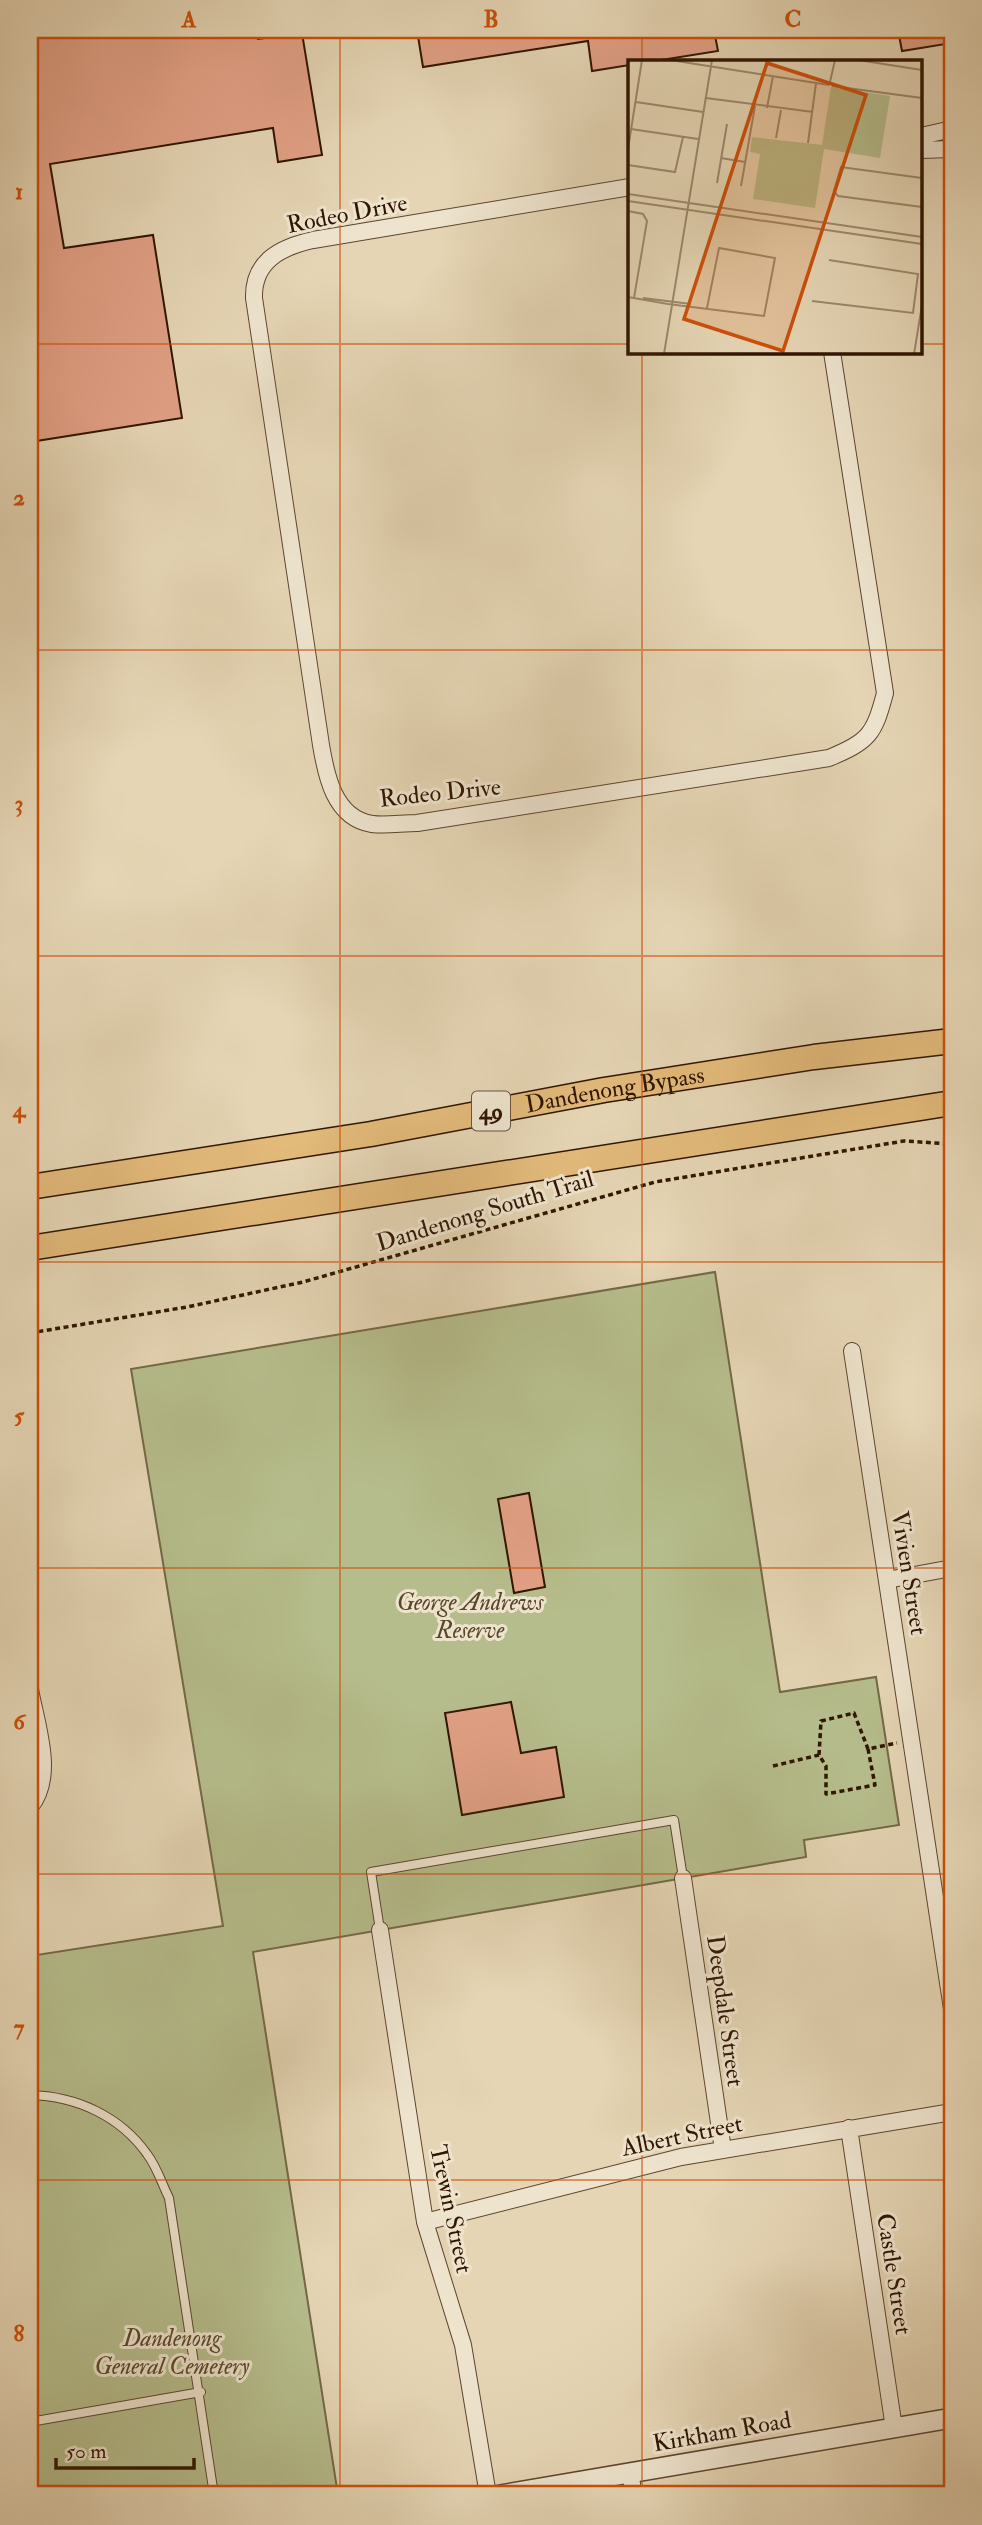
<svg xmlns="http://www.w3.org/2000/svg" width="982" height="2525" viewBox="0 0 982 2525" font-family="'IM FELL Double Pica',serif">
	<rect width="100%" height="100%" fill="#e5d5b4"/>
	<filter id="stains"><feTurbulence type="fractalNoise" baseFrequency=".00286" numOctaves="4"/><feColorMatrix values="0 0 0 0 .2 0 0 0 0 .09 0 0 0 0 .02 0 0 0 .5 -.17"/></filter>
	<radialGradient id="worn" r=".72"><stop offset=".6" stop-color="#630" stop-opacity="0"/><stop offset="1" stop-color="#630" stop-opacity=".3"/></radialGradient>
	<path fill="#b6bd8c" stroke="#736946" stroke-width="2" d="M 715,1272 L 780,1692 L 876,1677 L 899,1825 L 804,1840 L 806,1857 L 253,1952 L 338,2495 L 30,2495 L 30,1956 L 223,1926 L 131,1369 Z"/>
	<path fill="#e1a085" stroke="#301501" stroke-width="2" d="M 30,30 L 256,30 L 258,39 L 302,33 L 322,155 L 278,162 L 273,128 L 50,164 L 64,248 L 153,235 L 182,418 L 30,442 Z
		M 417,30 L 714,30 L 718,51 L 655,61 L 630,61 L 630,65 L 592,71 L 588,41 L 423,67 Z
		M 898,30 L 952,30 L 952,43 L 902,51 Z
		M 529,1493 L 545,1587 L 514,1593 L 498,1499 Z
		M 511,1702 L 521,1753 L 556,1747 L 564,1797 L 462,1815 L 445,1713 Z"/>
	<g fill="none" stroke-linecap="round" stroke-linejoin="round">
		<defs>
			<path id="service" d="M 380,1930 L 371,1872 L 674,1820 L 683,1878
				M 30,2095 C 76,2096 120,2116 147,2154 C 157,2167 162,2184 169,2198 L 214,2495
				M 30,2422 L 201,2392"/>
			<path id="minor" d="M 921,136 L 952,129
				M 921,150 L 952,149
				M 630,187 L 313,240 C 281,247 253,261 254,298 L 321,745 C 326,775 334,818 372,824 C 386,826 402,823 417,823 L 829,758 C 869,741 874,735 885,693 L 832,352
				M 852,1351 L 952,2009
				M 887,1580 L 952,1568
				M 30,1689 C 36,1724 56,1776 30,1807
				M 683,1878 L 723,2150
				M 380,1930 L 425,2222 L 463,2345 L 488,2495
				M 849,2128 L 894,2428
				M 425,2222 L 681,2157 L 952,2112
				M 630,2473 L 634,2495"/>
			<path id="tertiary" d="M 500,2495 L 952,2418"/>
			<g id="trunk">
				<path id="s1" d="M 30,1187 L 371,1134 L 604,1090 L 814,1057 L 952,1041"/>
				<path d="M 30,1248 L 952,1103"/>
			</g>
		</defs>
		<use href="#service" stroke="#5d452e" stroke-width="10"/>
		<use href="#minor" stroke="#5d452e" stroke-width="18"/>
		<use href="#tertiary" stroke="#5d452e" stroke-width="22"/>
		<use href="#trunk" stroke="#301501" stroke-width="27"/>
		<path stroke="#301501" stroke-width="3.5" stroke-dasharray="5 3.5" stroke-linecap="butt" d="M 30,1333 L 187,1307 L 303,1282 L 655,1182 L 904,1141 L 952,1144
			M 819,1755 L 821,1721 L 854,1713 L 868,1749
			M 773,1766 L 819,1755 L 826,1766 L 826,1794 L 875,1785 L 868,1749 L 897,1743"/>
		<use href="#service" stroke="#eee4ce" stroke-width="8"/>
		<use href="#minor" stroke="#eee4ce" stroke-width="16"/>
		<use href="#tertiary" stroke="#eee4ce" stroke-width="19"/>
		<use href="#trunk" stroke="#e2ba7a" stroke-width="24"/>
	</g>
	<path fill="none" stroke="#cc4f0a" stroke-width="2" stroke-opacity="0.55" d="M 340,30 L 340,2495M 642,30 L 642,61M 30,344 L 630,344M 921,344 L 952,344M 642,352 L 642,2495M 30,650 L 952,650M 30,956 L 952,956M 30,1262 L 952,1262M 30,1568 L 952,1568M 30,1874 L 952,1874M 30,2180 L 952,2180"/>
	<g text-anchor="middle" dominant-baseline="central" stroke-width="6" stroke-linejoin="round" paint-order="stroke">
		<rect fill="#eee4ce" stroke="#69533e" stroke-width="2" x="472" y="1091.5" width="38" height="39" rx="5"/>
		<g font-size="23" font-weight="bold" fill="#301501">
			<text x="491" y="1111">49</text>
		</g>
		<g font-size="24" fill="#301501" stroke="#eee4ce">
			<text transform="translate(347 214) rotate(-11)">Rodeo Drive</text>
			<text transform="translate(440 793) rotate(-6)">Rodeo Drive</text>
			<text stroke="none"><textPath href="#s1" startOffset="593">Dandenong Bypass</textPath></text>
			<text transform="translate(485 1211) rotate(-17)">Dandenong South Trail</text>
			<text transform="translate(909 1573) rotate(81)">Vivien Street</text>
			<text transform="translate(725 2011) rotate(82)">Deepdale Street</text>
			<text transform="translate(682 2136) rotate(-12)">Albert Street</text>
			<text transform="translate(451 2209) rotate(78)">Trewin Street</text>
			<text transform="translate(894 2274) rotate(81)">Castle Street</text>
			<text transform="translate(722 2432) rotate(-10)">Kirkham Road</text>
		</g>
		<g font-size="24" font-style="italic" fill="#58472b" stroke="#eee4ce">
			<text x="470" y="1602">George Andrews<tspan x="470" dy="28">Reserve</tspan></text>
			<text x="172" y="2338">Dandenong<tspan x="172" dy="28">General Cemetery</tspan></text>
		</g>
	</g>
	<g transform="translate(628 60)">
		<rect width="294" height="294" fill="#e5d5b4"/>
		<path d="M 203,27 L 262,36 L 252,98 L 196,89 L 187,148 L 125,139 L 132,94 L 122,92 L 124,77 L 194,85 Z" fill="#b6bd8c"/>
		<path fill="none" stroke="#9d886c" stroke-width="2" d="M 42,0 L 201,25M 230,0 L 294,10M 202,22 L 207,0M 204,26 L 294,38M 78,38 L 185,52M 8,42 L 75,52M 139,48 L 145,16M 3,69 L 70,79M 148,78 L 153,50M 180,83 L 188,23M 0,89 L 14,0M 93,98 L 117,102M 0,105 L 47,112 L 55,77M 294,118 L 213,107 L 206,131 L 210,136 L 294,147M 89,123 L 99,64M 113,126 L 127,46M 0,134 L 294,177M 0,141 L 294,184M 0,151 L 15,154 L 19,161 L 6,238M 0,237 L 40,244 L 136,256 L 147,198 L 91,188 L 79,248M 15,238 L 63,244M 184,241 L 285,253 L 290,214 L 201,200M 36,294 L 84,0M 286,294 L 294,245"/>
		<path fill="#cc4f0a" fill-opacity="0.15" stroke="#cc4f0a" stroke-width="3.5" d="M 139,3 L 238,35 L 155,291 L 56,259 Z"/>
		<rect width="294" height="294" fill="none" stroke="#301501" stroke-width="3.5"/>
	</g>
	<rect width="982" height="2525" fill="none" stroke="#e5d5b4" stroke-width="77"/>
	<path d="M56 2458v10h138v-10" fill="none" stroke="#301501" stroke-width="3.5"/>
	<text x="66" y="2458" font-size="21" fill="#301501" stroke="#eee4ce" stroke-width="5" paint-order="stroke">50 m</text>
	<rect x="38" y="38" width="906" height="2448" fill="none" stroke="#cc4f0a" stroke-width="2.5"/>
	<g font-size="23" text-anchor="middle" font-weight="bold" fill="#cc4f0a">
		<text x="189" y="27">A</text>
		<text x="491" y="27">B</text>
		<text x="793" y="27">C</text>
		<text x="19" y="199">1</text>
		<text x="19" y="505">2</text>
		<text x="19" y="811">3</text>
		<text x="19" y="1117">4</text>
		<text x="19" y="1423">5</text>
		<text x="19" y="1729">6</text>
		<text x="19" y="2035">7</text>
		<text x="19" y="2341">8</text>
	</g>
	<rect width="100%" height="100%" filter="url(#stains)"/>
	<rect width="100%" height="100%" fill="url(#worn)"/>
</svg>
